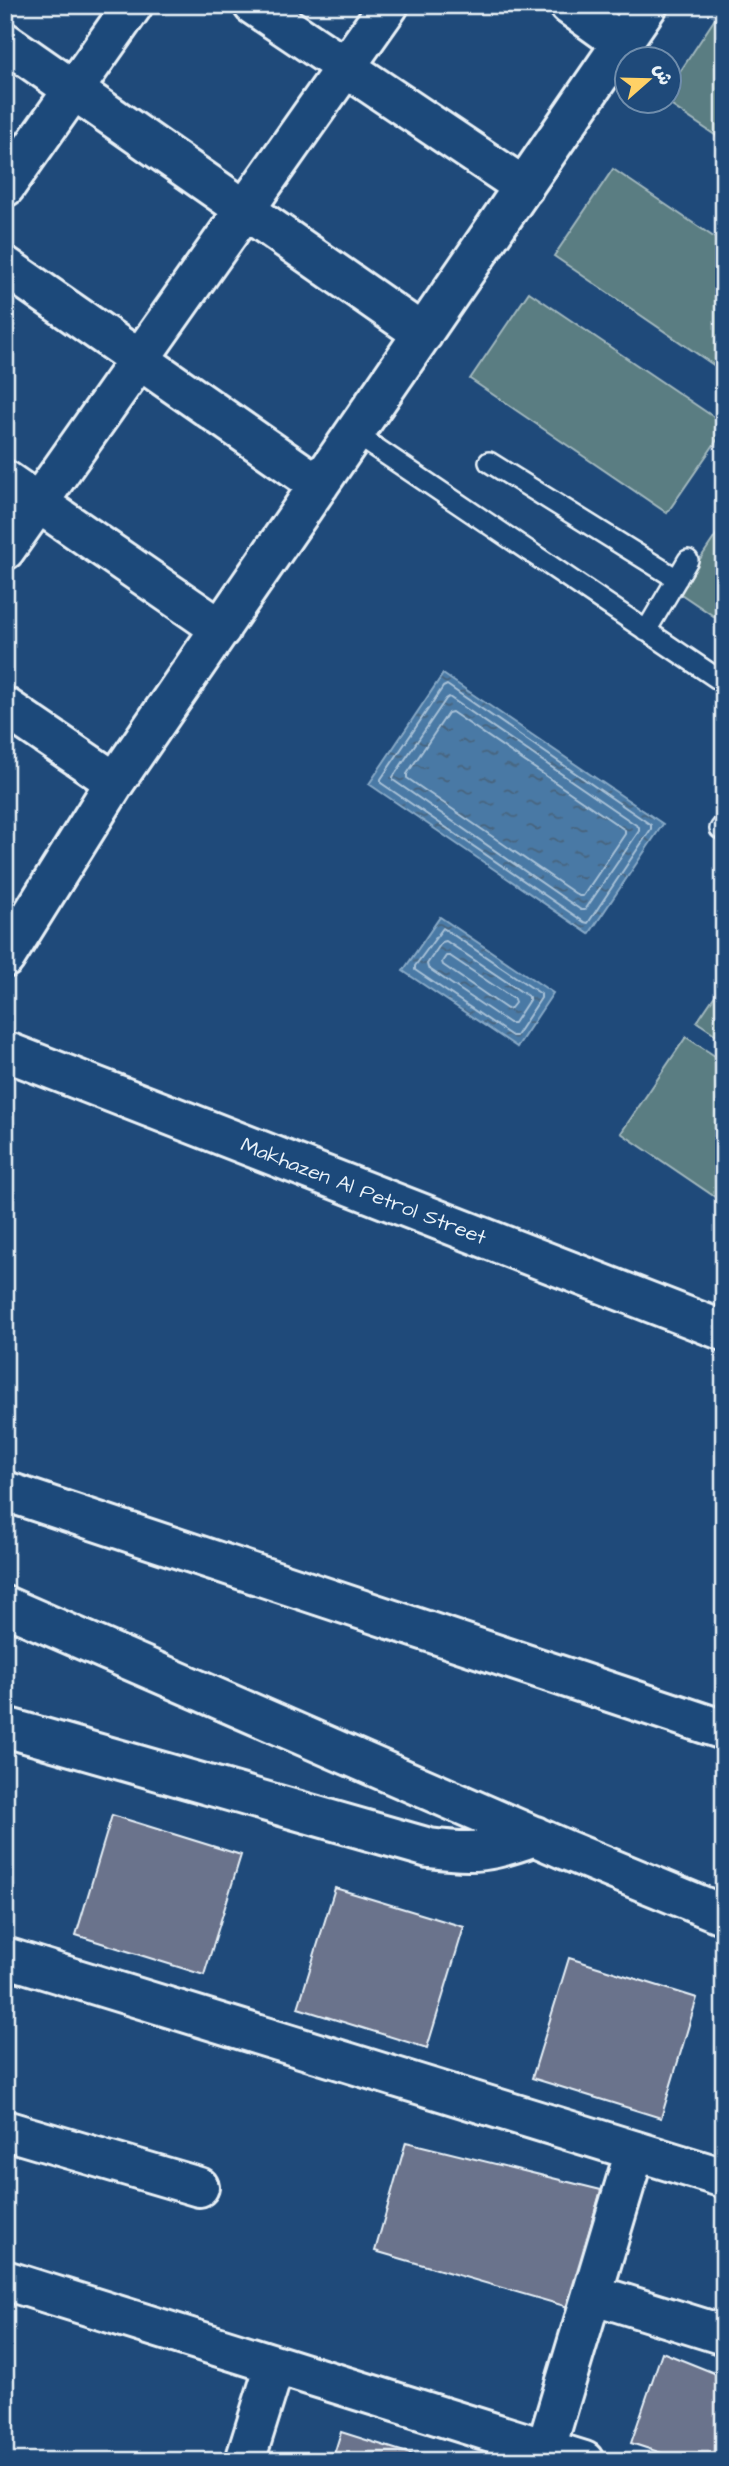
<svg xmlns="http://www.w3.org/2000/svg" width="729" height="2466" viewBox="0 0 729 2466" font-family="'Architects Daughter','Playpen Sans Arabic',sans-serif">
	<defs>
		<pattern id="water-ripples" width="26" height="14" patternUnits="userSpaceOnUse" patternTransform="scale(1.75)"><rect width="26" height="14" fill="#4879a5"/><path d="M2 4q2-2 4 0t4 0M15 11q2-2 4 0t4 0" fill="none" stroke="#47637c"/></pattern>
	</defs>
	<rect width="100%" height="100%" fill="#1f4a7a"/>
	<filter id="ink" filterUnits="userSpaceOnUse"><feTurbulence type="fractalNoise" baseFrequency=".0143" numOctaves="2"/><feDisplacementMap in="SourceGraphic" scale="14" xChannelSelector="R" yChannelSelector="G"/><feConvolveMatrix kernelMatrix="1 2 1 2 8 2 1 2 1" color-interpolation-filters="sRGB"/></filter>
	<g filter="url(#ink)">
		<path fill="#5a7d82" stroke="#a1b7bd" stroke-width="2" d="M 724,5 L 724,141 L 666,102 L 670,102 L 670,87 Z
			M 613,169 L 724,244 L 724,372 L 554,256 Z
			M 529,292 L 724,424 L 724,430 L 667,513 L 470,379 Z
			M 724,523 L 724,623 L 678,592 Z
			M 724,982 L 724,1040 L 697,1022 Z
			M 686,1037 L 724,1062 L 724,1203 L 621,1133 Z"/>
		<path fill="url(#water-ripples)" stroke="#88a9c6" stroke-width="2" d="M 443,674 L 663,824 L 589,934 L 369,784 Z
			M 440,917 L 553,993 L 517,1047 L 403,971 Z"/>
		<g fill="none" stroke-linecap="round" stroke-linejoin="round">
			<path stroke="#a8c1d7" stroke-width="2" d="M 447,685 L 651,825 L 651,829 L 588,923 L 584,922 L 381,783 L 381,779 L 443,687 Z
				M 449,697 L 639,827 L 639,831 L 585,910 L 581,910 L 393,780 L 393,777 L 446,699 Z
				M 452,712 L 625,830 L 625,834 L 583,896 L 579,896 L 407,778 L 407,774 L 448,713 Z
				M 443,928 L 541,994 L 541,998 L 516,1036 L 512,1036 L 415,970 L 415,966 Z
				M 446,941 L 529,997 L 529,1000 L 514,1023 L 509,1023 L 428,968 L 427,964 L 442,942 Z
				M 446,956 L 450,956 L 514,999 L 515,1003 L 511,1008 L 507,1009 L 443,965 L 442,962 Z"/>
		</g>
		<path fill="#6b738c" stroke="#e8f1f8" stroke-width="2" d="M 112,1815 L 241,1855 L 204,1975 L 76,1935 Z
			M 335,1888 L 464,1927 L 427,2048 L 298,2008 Z
			M 569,1958 L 697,1998 L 661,2118 L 532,2078 Z
			M 406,2142 L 601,2190 L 568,2307 L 375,2251 Z
			M 662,2352 L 724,2377 L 724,2461 L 686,2461 L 631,2443 Z
			M 341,2432 L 433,2461 L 332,2461 Z"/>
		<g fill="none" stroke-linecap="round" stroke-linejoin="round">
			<defs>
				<path id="lane" d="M 354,433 L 724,683
					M 489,462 L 677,579
					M 646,631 L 688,560
					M 720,829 L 724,824"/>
				<path id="street" d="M 253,5 L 524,187
					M 569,5 L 622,43
					M 5,42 L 423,334
					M 5,187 L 133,5
					M 5,266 L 319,485
					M 5,480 L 221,629
					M 5,550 L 389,5
					M 5,707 L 115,782
					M 5,958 L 115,782 L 648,5
					M 5,1606 L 566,1850 L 724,1915
					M 5,1727 L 429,1848 C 475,1854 491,1852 535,1836
					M 5,1957 L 724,2178
					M 5,2130 L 199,2187
					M 5,2280 L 584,2461
					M 592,2294 L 724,2335
					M 245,2461 L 275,2365
					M 542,2461 L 635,2151"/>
				<g id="secondary">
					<path id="s1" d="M 5,1051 L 724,1331"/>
					<path d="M 5,1491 L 724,1730"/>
				</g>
			</defs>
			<use href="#lane" stroke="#e8f1f8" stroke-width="24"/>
			<use href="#street" stroke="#e8f1f8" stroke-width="44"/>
			<use href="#secondary" stroke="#e8f1f8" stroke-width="44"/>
			<use href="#lane" stroke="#1f4a7a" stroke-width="19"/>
			<use href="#street" stroke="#1f4a7a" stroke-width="38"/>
			<use href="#secondary" stroke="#1f4a7a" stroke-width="38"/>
		</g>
	</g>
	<g text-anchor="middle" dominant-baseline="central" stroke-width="6" stroke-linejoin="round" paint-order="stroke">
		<g font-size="21" fill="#e8f1f8" stroke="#1f4a7a">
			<text stroke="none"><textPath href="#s1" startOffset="385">Makhazen Al Petrol Street</textPath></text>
		</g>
	</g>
	<rect width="729" height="2466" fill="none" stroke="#1f4a7a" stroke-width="28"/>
	<rect x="14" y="14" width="701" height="2438" fill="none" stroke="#e8f1f8" stroke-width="2.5" filter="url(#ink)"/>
	<g transform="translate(648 80) rotate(70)"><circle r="33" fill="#1f4a7a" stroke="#6f8dac" stroke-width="2"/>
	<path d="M0-5L12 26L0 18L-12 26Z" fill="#ffd166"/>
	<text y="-10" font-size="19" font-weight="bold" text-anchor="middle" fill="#e8f1f8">ش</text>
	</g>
</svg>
